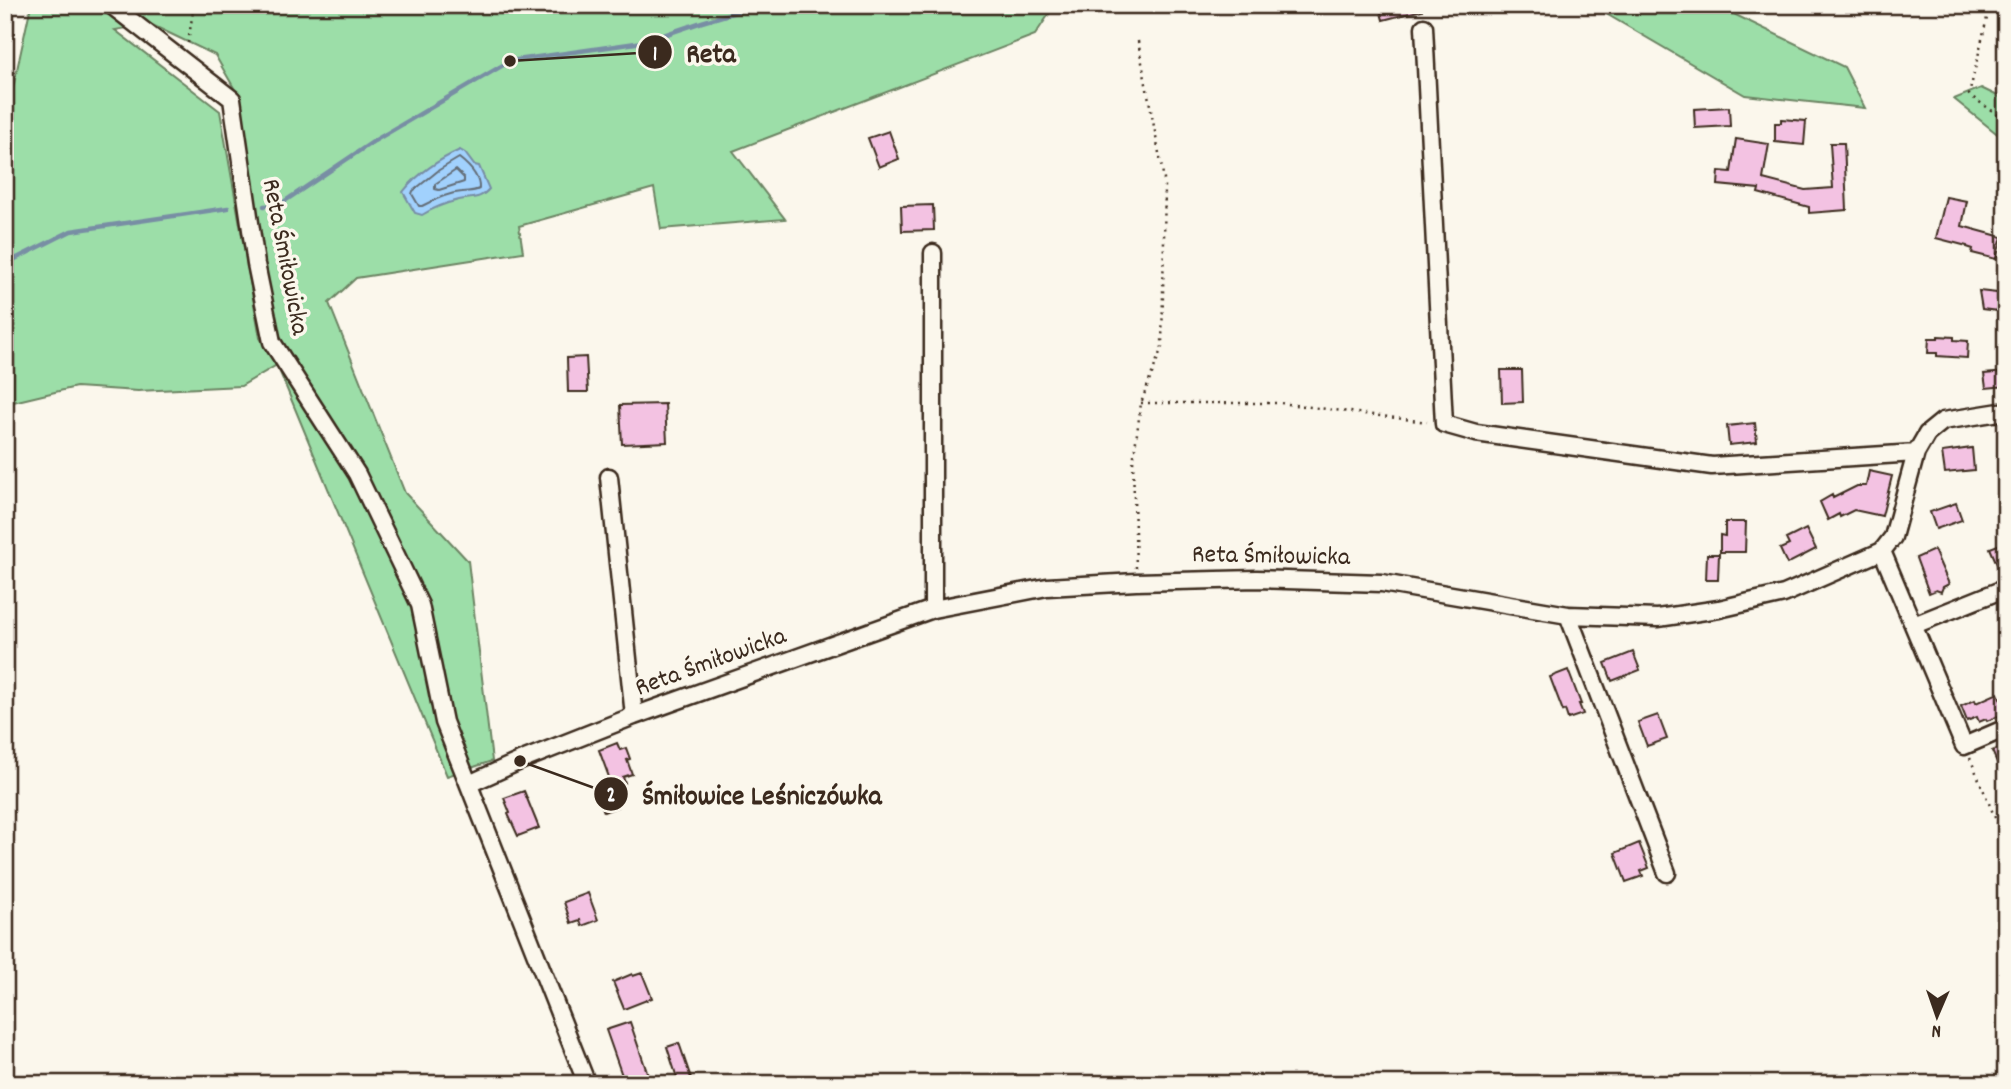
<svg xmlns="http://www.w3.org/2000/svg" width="2011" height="1089" viewBox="0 0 2011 1089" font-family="Dekko,sans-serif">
	<rect width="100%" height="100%" fill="#fbf7ec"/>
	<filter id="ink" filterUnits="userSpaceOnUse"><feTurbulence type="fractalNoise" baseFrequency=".0143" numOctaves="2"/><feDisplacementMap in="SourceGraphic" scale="14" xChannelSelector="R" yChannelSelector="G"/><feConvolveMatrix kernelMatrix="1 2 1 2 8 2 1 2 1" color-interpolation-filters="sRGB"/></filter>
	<g filter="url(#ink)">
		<path fill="#9cdea8" stroke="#6c8463" stroke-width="2" fill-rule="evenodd" d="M 31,5 L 1055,5 L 1035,35 L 733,151 L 785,219 L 661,229 L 654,188 L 519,226 L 523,252 L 356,278 L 329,303 L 405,493 L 468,561 L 492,761 L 447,776 L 277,365 L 241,386 L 138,391 L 76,387 L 5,404 L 5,125 ZM 150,24 L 215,55 L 241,100 L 251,193 L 280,344 L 276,364 L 260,338 L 220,111 L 115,30 Z
			M 1591,5 L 1715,5 L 1844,67 L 1865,108 L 1745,95 Z
			M 1981,88 L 2006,100 L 2006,141 L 1954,99 Z"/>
		<path fill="#a1d1fd" stroke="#788ea4" stroke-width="2" d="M 460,150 L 465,153 L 474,165 L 479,166 L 489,189 C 480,200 471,197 459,200 C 446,203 433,208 422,215 L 415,213 L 403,192 C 417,174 440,159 460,150 Z"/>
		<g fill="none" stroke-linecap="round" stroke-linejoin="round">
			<path stroke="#646d77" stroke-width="2" d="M 459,158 C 468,165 480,177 479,189 C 473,192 469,191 462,192 C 449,193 433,200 422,206 L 419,206 L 412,194 L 413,191 L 439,170 Z
				M 456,170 L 464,178 L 464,182 L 439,190 L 435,189 L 435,184 Z"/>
			<path stroke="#788ea4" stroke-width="4.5" d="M 264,206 L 279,205 L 374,141 L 510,61 L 643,42 L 702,22 L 759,5
				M 5,264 L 71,231 L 228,208"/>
		</g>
		<path fill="#f3c2e2" stroke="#3b2a1e" stroke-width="2" d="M 1379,5 L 1422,5 L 1422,10 L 1383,20 Z
			M 1729,107 L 1730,126 L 1695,128 L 1694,109 Z
			M 1781,119 L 1806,121 L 1804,145 L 1775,142 L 1775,123 L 1781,123 Z
			M 889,131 L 899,159 L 879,167 L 868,138 Z
			M 1736,139 L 1769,144 L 1763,179 L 1805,190 L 1833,188 L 1830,143 L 1844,143 L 1847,210 L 1809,213 L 1809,207 L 1758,193 L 1759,189 L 1718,185 L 1719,171 L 1731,172 Z
			M 1946,197 L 1967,201 L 1962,226 L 2002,237 L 1996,259 L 1972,253 L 1973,249 L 1967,247 L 1967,246 L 1936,238 Z
			M 933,205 L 934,230 L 902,231 L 901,206 Z
			M 1979,291 L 2006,294 L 2006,312 L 1982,309 Z
			M 1938,336 L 1954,337 L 1954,340 L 1968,341 L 1967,358 L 1937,356 L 1937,353 L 1928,353 L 1929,338 L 1938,338 Z
			M 586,357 L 588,392 L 568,392 L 567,358 Z
			M 1501,370 L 1522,370 L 1523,402 L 1502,403 Z
			M 2006,372 L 2006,386 L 1986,388 L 1984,374 Z
			M 665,404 L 667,442 L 622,444 L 620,405 Z
			M 1755,423 L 1757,442 L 1729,445 L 1727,426 Z
			M 1972,448 L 1974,470 L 1945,473 L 1942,452 Z
			M 1869,471 L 1892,476 L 1882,516 L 1854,510 L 1840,517 L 1839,514 L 1828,520 L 1820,502 L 1832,495 L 1833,498 L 1857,486 L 1866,486 Z
			M 1956,503 L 1962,520 L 1936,529 L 1930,512 Z
			M 1725,522 L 1746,522 L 1745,552 L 1720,552 L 1720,535 L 1725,536 Z
			M 1806,529 L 1816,549 L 1787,564 L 1780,549 L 1789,545 L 1786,539 Z
			M 2006,542 L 2006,578 L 2003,578 L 1990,548 Z
			M 1934,550 L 1949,584 L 1943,587 L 1941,592 L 1936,590 L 1929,593 L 1916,558 Z
			M 1707,554 L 1719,554 L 1718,580 L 1706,580 Z
			M 1633,652 L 1640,670 L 1612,681 L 1605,663 Z
			M 1568,670 L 1581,704 L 1579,704 L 1583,714 L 1568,719 L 1565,710 L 1563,711 L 1550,677 Z
			M 1998,693 L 2006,713 L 1987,721 L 1986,719 L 1979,722 L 1977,717 L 1967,721 L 1961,706 L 1975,700 L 1976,703 Z
			M 1658,715 L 1667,739 L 1647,746 L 1638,722 Z
			M 617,743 L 620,750 L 626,748 L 630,759 L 627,760 L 632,774 L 623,777 L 625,783 L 613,788 L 599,750 Z
			M 2006,745 L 2006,783 L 1992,751 Z
			M 524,791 L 539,828 L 518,836 L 508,814 L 510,813 L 504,798 Z
			M 612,793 L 617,807 L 604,812 L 599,798 Z
			M 1639,843 L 1649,868 L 1641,871 L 1643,876 L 1626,882 L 1615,853 Z
			M 588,893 L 598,920 L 582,926 L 580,920 L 571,923 L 564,902 Z
			M 642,973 L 652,998 L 624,1009 L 613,982 L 632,974 L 633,976 Z
			M 630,1022 L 650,1081 L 642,1084 L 625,1084 L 606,1030 Z
			M 679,1043 L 693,1084 L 679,1084 L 667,1047 Z"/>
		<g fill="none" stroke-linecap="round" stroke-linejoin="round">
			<defs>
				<path id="minor" d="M 111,5 L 232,99 L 256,264 L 272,342 L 357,474 L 420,605 L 444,722 L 587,1084
					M 1424,27 L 1444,424 L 1476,433 L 1712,466 L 1916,453
					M 609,477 L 634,716
					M 1882,551 L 1964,746 L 2006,728
					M 933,609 L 933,253
					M 1568,615 L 1667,873
					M 1914,625 L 2006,588
					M 469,784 L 520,761 L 634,716 L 933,609 L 1047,587 L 1136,582 L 1257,579 L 1382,583 L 1568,615 L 1658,618 L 1719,609 L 1784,594 L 1882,551 L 1893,537 L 1916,453 L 1927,434 L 1943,421 L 2006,411"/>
			</defs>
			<use href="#minor" stroke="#3b2a1e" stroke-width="21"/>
			<path stroke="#3b2a1e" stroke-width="2.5" stroke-dasharray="2 5" stroke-linecap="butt" d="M 1990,5 L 1969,95 L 2006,120
				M 188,43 L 194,5
				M 1141,403 L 1280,403 L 1427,422
				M 1136,568 L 1133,463 L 1141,403 L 1162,347 L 1165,185 L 1137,36
				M 1970,758 L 2006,844"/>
			<use href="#minor" stroke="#fbf7ec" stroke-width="16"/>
		</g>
	</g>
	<g text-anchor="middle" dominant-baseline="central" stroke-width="7" stroke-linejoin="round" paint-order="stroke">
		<g font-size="26" fill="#3b2a1e" stroke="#fbf7ec">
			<text transform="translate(284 257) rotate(79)">Reta Śmiłowicka</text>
			<text transform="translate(1271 557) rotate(1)">Reta Śmiłowicka</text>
			<text transform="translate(711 663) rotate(-20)">Reta Śmiłowicka</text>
		</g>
	</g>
	<path fill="none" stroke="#3b2a1e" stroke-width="2.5" d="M510 61L655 52M520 761L611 794"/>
	<g fill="#3b2a1e" stroke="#fbf7ec" stroke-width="2.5">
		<circle cx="510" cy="61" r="7"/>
		<circle cx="520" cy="761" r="7"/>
		<circle cx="655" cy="52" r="18"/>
		<circle cx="611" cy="794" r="18"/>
	</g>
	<g font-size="21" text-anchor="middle" font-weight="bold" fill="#fff">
		<text x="655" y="60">1</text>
		<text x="611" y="801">2</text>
	</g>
	<g font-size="28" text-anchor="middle" font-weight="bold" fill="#3b2a1e" stroke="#fbf7ec" stroke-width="7" stroke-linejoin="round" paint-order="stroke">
		<text x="711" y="62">Reta</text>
		<text x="762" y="804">Śmiłowice Leśniczówka</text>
	</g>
	<rect width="2011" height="1089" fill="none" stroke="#fbf7ec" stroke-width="28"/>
	<rect x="14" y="14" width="1983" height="1061" fill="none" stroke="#3b2a1e" stroke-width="2.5" filter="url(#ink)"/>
	<g transform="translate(1937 1016) rotate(182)" stroke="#fbf7ec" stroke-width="5" paint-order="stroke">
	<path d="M0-5L12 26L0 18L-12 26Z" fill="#3b2a1e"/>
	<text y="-10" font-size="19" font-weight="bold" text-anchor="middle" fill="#3b2a1e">N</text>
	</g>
</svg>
